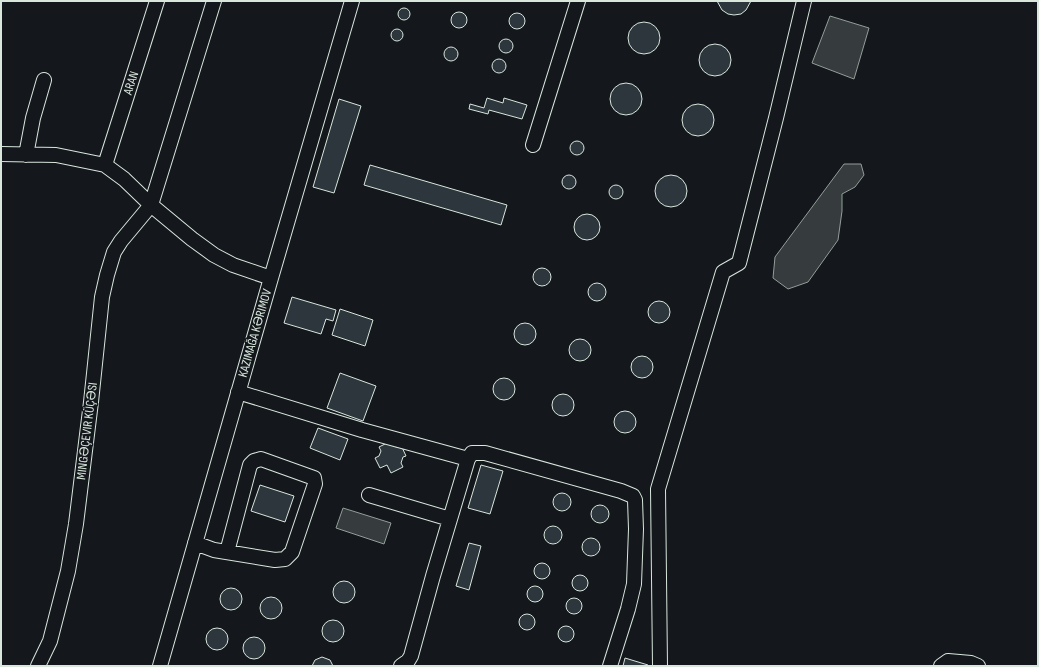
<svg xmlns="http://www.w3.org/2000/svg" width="1039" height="667" viewBox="0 0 1039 667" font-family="'Sofia Sans Condensed',sans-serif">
	<rect width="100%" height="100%" fill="#14181c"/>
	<path fill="#363b3e" stroke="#939e99" d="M 830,16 L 869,28 L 854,79 L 812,63 Z
		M 844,164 L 861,164 L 864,175 L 855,187 L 842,194 L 842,211 L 838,240 L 808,282 L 788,289 L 773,278 L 775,257 Z
		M 343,508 L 391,523 L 384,544 L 336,528 Z"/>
	<path fill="#2c363c" stroke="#d8e6dc" d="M 717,1 L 751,1 L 746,10 L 741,14 L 734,15 L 728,14 L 722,10 Z
		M398 14a6 6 0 1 1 12 0a6 6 0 1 1-12 0Z
		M451 20a8 8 0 1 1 16 0a8 8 0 1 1-16 0Z
		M509 21a8 8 0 1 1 16 0a8 8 0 1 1-16 0Z
		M628 38a16 16 0 1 1 32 0a16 16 0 1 1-32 0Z
		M391 35a6 6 0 1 1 12 0a6 6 0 1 1-12 0Z
		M499 46a7 7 0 1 1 14 0a7 7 0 1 1-14 0Z
		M699 60a16 16 0 1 1 32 0a16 16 0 1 1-32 0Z
		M444 54a7 7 0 1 1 14 0a7 7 0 1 1-14 0Z
		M492 66a7 7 0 1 1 14 0a7 7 0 1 1-14 0Z
		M610 99a16 16 0 1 1 32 0a16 16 0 1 1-32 0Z
		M 487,98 L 503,103 L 504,98 L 527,105 L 522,119 L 489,110 L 488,114 L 469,109 L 470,104 L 484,108 Z
		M 339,99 L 361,106 L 334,193 L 313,187 Z
		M682 120a16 16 0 1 1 32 0a16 16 0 1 1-32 0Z
		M570 148a7 7 0 1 1 14 0a7 7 0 1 1-14 0Z
		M 370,165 L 507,205 L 501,225 L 364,185 Z
		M655 191a16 16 0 1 1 32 0a16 16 0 1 1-32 0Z
		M562 182a7 7 0 1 1 14 0a7 7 0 1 1-14 0Z
		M609 192a7 7 0 1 1 14 0a7 7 0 1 1-14 0Z
		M574 227a13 13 0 1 1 26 0a13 13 0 1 1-26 0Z
		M533 277a9 9 0 1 1 18 0a9 9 0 1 1-18 0Z
		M588 292a9 9 0 1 1 18 0a9 9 0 1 1-18 0Z
		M 292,297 L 336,310 L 333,321 L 326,319 L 321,334 L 284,323 Z
		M648 312a11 11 0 1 1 22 0a11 11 0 1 1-22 0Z
		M 340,309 L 373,320 L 365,346 L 332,335 Z
		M514 334a11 11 0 1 1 22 0a11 11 0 1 1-22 0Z
		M569 350a11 11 0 1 1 22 0a11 11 0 1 1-22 0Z
		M631 367a11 11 0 1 1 22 0a11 11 0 1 1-22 0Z
		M 340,373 L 376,386 L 363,421 L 327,408 Z
		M493 389a11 11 0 1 1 22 0a11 11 0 1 1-22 0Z
		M552 405a11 11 0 1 1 22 0a11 11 0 1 1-22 0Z
		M614 422a11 11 0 1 1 22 0a11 11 0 1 1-22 0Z
		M 318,428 L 348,439 L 340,460 L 310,448 Z
		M 391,441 L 393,446 L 397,447 L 401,445 L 406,456 L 403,457 L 401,463 L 403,467 L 391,473 L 387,465 L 380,468 L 375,458 L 379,456 L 381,451 L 379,447 Z
		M 481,465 L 503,471 L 490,514 L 468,508 Z
		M 260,485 L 294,496 L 285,522 L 251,511 Z
		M553 502a9 9 0 1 1 18 0a9 9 0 1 1-18 0Z
		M591 514a9 9 0 1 1 18 0a9 9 0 1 1-18 0Z
		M544 535a9 9 0 1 1 18 0a9 9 0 1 1-18 0Z
		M582 547a9 9 0 1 1 18 0a9 9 0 1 1-18 0Z
		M 469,543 L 481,546 L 469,590 L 456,586 Z
		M534 571a8 8 0 1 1 16 0a8 8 0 1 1-16 0Z
		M572 583a8 8 0 1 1 16 0a8 8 0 1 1-16 0Z
		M333 592a11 11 0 1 1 22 0a11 11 0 1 1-22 0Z
		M527 594a8 8 0 1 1 16 0a8 8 0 1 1-16 0Z
		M220 599a11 11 0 1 1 22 0a11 11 0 1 1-22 0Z
		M260 608a11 11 0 1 1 22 0a11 11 0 1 1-22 0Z
		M566 606a8 8 0 1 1 16 0a8 8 0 1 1-16 0Z
		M519 622a8 8 0 1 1 16 0a8 8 0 1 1-16 0Z
		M322 631a11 11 0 1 1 22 0a11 11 0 1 1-22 0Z
		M558 634a8 8 0 1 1 16 0a8 8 0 1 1-16 0Z
		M206 639a11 11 0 1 1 22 0a11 11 0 1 1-22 0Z
		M243 648a11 11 0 1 1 22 0a11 11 0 1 1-22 0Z
		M 322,657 L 330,660 L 333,666 L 312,666 L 315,660 Z
		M 625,658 L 648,665 L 648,666 L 623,666 Z"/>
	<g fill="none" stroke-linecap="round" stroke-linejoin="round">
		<defs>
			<path id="minor" d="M 533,145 L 578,1
				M 1,154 L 56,155 L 105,165 L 124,179 L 151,205 L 192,239 L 214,255 L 233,265 L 271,278
				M 26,155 L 33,118 L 44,80
				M 105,165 L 157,1
				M 238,392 L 362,430 L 468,459
				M 369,495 L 450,519
				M 195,543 L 214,550 L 275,560 L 285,559 L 292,552 L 315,484 L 314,478 L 261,459 L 254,461 L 250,465 L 227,552
				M 38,666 L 50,641 L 68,571 L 76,524 L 91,402 L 102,297 L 107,275 L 114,252 L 121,241 L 151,205 L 214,1
				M 160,666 L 271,278 L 352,1
				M 401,666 L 408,661 L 411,656 L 433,576 L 468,459 L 472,453 L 485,453 L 621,491 L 633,496 L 635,500 L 636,529 L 634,584 L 628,609 L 610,666
				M 660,666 L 658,489 L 723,272 L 739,263 L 776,118 L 804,1
				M 941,666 L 948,661 L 971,663 L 978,666"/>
		</defs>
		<use href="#minor" stroke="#d8e6dc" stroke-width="16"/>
		<use href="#minor" stroke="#14181c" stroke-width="14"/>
	</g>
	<g text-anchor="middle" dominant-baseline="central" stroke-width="3" stroke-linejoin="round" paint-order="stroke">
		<g font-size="13" fill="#d8e6dc" stroke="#14181c">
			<text transform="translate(131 83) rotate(-72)">ARAN</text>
			<text transform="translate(255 333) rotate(-74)">KAZIMAĞA KƏRIMOV</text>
			<text transform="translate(87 431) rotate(-83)">MINGƏÇEVIR KÜÇƏSI</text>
		</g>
	</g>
	<rect width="1039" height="667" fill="none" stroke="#d8e6dc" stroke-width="4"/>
</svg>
